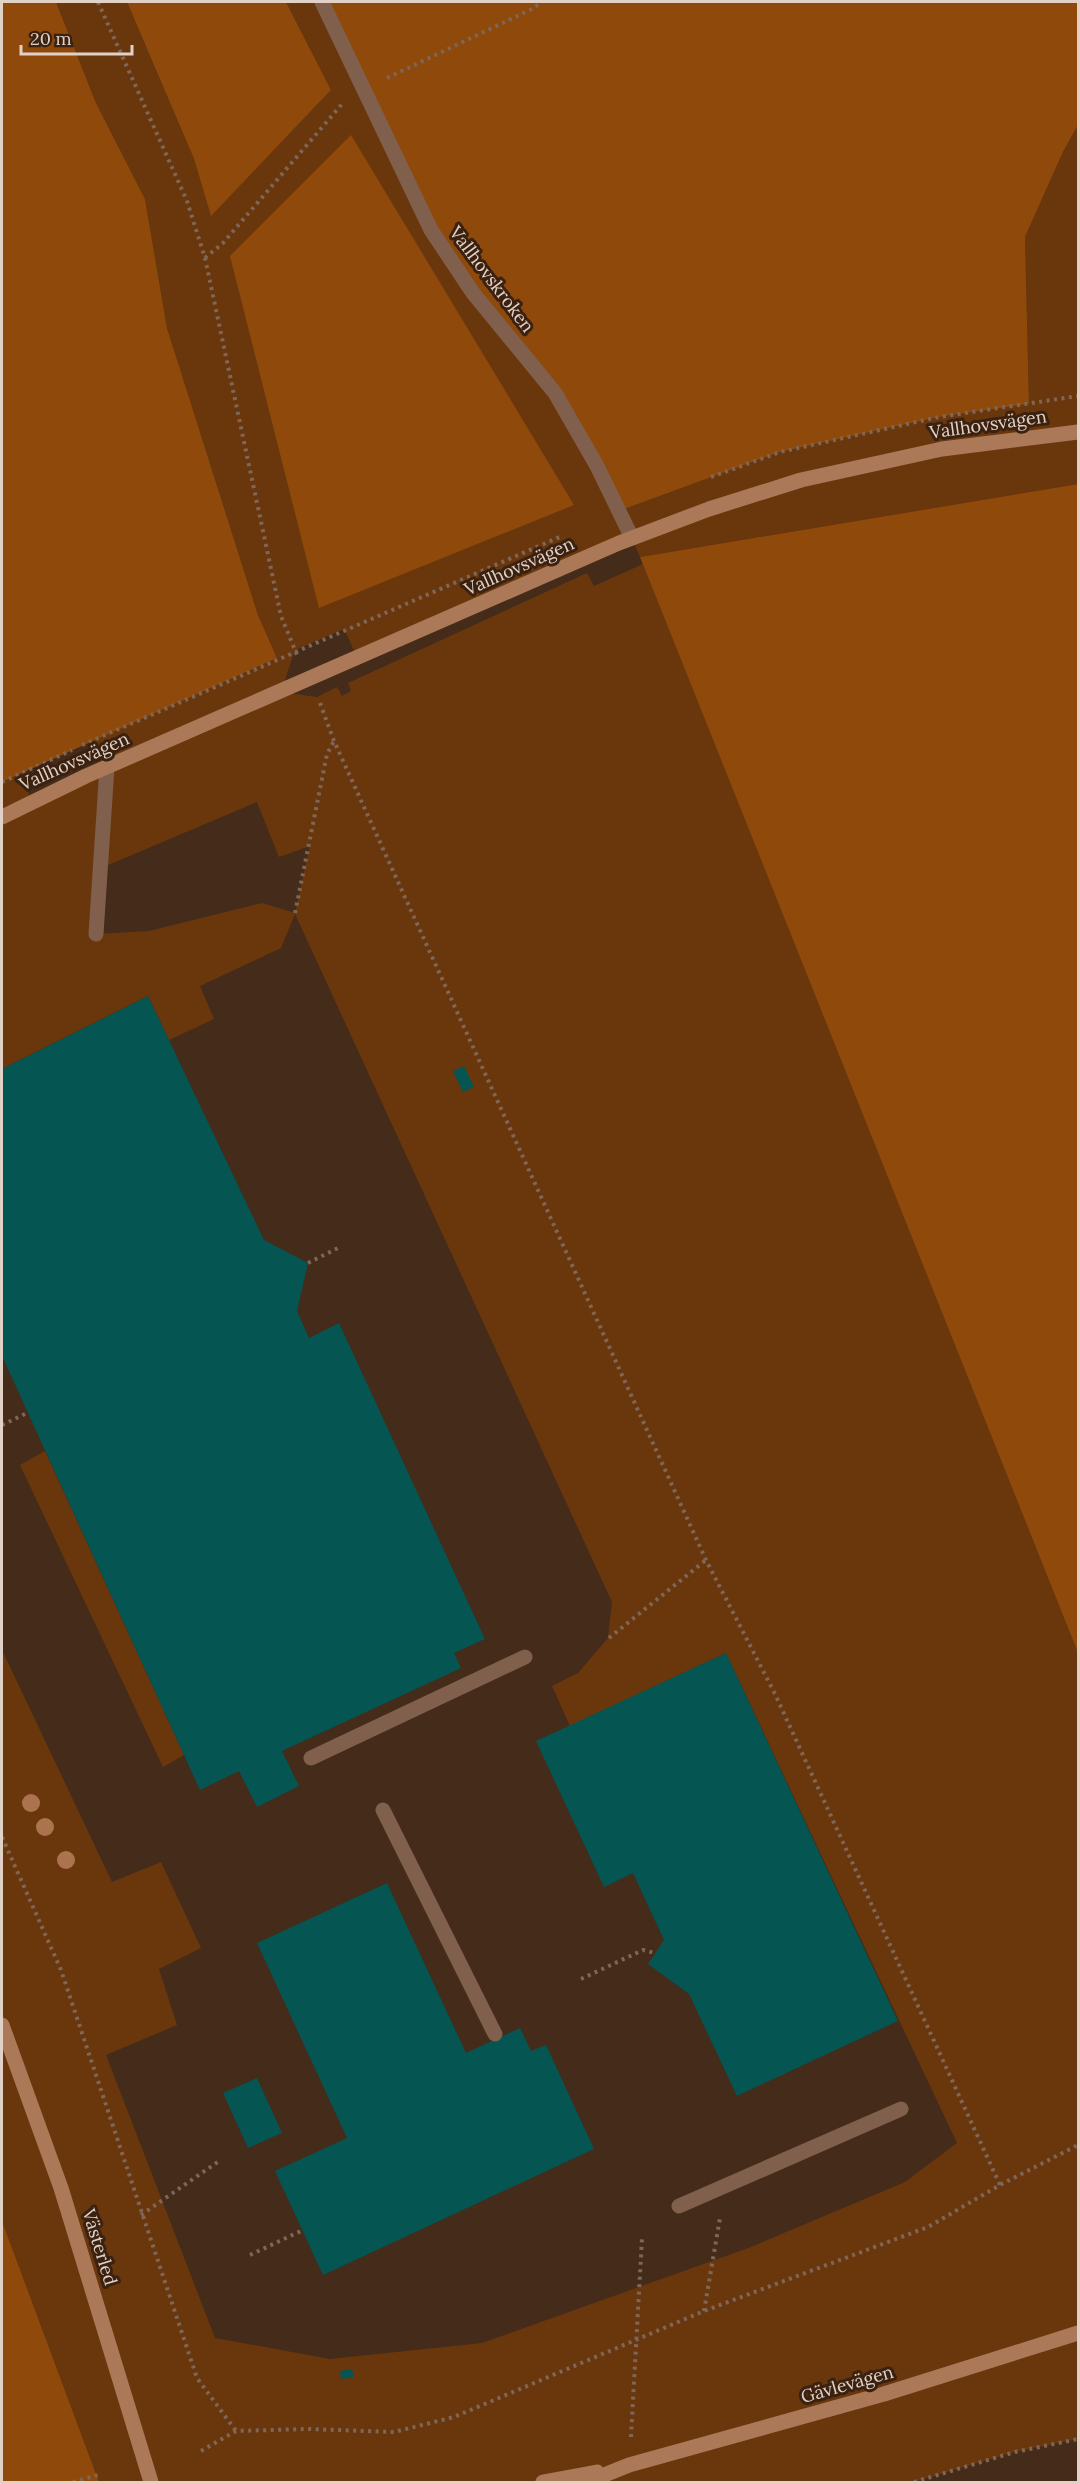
<svg xmlns="http://www.w3.org/2000/svg" width="1080" height="2484" viewBox="0 0 1080 2484" font-family="Lora,serif">
	<rect width="100%" height="100%" fill="#452b19"/>
	<path fill="#6a370d" fill-rule="evenodd" d="M 56,2 L 127,2 L 194,159 L 211,215 L 331,90 L 286,2 L 322,2 L 619,511 L 780,452 L 939,417 L 1029,404 L 1025,237 L 1063,152 L 1078,125 L 1078,484 L 640,557 L 632,538 L 358,659 L 344,629 L 295,650 L 281,692 L 317,697 L 337,687 L 342,696 L 351,691 L 348,683 L 587,573 L 594,586 L 643,564 L 1078,1653 L 1078,2439 L 1015,2452 L 914,2482 L 99,2482 L 2,2221 L 2,1650 L 112,1882 L 161,1862 L 201,1948 L 159,1969 L 177,2025 L 106,2055 L 215,2338 L 330,2359 L 482,2343 L 751,2247 L 905,2182 L 957,2143 L 726,1653 L 570,1726 L 552,1686 L 578,1673 L 608,1638 L 612,1602 L 295,914 L 281,948 L 200,986 L 214,1019 L 169,1040 L 148,996 L 2,1069 L 2,782 L 20,774 L 32,801 L 106,768 L 94,740 L 277,658 L 258,615 L 167,328 L 145,199 L 96,103 ZM 257,802 L 279,857 L 310,846 L 295,913 L 262,903 L 149,931 L 97,934 L 101,868 Z
		M 45,1451 L 184,1755 L 163,1767 L 20,1465 Z"/>
	<path fill="#8e490b" d="M 2,2 L 56,2 L 96,103 L 145,199 L 167,328 L 258,615 L 277,658 L 2,782 Z
		M 127,2 L 286,2 L 331,90 L 211,216 L 194,159 Z
		M 322,2 L 1078,2 L 1078,125 L 1063,152 L 1025,237 L 1029,404 L 939,417 L 780,452 L 619,511 L 576,426 L 449,259 Z
		M 351,135 L 574,505 L 319,608 L 230,256 Z
		M 1078,484 L 1078,1653 L 640,557 Z
		M 2,2221 L 99,2482 L 2,2482 Z"/>
	<path fill="#055552" d="M 148,996 L 264,1240 L 308,1263 L 297,1311 L 309,1338 L 339,1323 L 485,1639 L 454,1653 L 461,1668 L 282,1751 L 299,1786 L 257,1807 L 239,1771 L 200,1790 L 2,1356 L 2,1069 Z
		M 464,1066 L 474,1087 L 463,1092 L 453,1071 Z
		M 726,1653 L 898,2021 L 737,2096 L 689,1994 L 648,1964 L 664,1940 L 633,1873 L 604,1887 L 536,1741 Z
		M 387,1883 L 466,2053 L 520,2028 L 531,2051 L 546,2045 L 594,2149 L 323,2275 L 275,2171 L 347,2138 L 257,1943 Z
		M 257,2078 L 282,2133 L 248,2148 L 223,2093 Z
		M 352,2369 L 354,2377 L 341,2379 L 340,2371 Z"/>
	<g fill="none" stroke-linecap="round" stroke-linejoin="round">
		<path stroke="#7e6758" stroke-width="4" stroke-dasharray="3 4.5" stroke-linecap="butt" d="M 98,2 L 187,201 L 205,258 L 281,616 L 297,655
			M 387,78 L 530,10 L 542,2
			M 205,258 L 223,243 L 342,104
			M 711,477 L 780,452 L 939,417 L 1078,396
			M 320,703 L 334,741 L 706,1560 L 775,1694 L 1000,2185
			M 82,745 L 562,536
			M 2,782 L 72,750
			M 295,913 L 327,754 L 334,741
			M 308,1263 L 340,1247
			M 2,1425 L 27,1413
			M 609,1638 L 706,1560
			M 2,1837 L 61,1970 L 197,2378 L 236,2431
			M 581,1979 L 643,1950 L 655,1953
			M 141,2215 L 219,2161
			M 250,2255 L 303,2230
			M 704,2311 L 720,2218
			M 631,2437 L 642,2238
			M 201,2451 L 236,2431 L 308,2429 L 394,2432 L 454,2417 L 704,2311 L 928,2227 L 1000,2185 L 1078,2145
			M 73,2482 L 98,2475
			M 914,2482 L 1015,2452 L 1078,2439"/>
		<path stroke="#80604c" stroke-width="15" d="M 96,934 L 107,767
			M 311,1758 L 525,1657
			M 383,1810 L 495,2034
			M 679,2206 L 901,2109"/>
		<path stroke="#80604c" stroke-width="15" d="M 322,2 L 431,230 L 473,293 L 555,393 L 597,466 L 632,538"/>
		<path stroke="#ab7958" stroke-width="15" d="M 2,817 L 86,776 L 619,543 L 709,509 L 801,480 L 942,449 L 1078,432
			M 2,2025 L 61,2188 L 151,2482
			M 543,2482 L 597,2472
			M 587,2482 L 629,2465 L 884,2394 L 1078,2333"/>
	</g>
	<g fill="#ab744e">
		<circle cx="31" cy="1803" r="9"/>
		<circle cx="45" cy="1827" r="9"/>
		<circle cx="66" cy="1860" r="9"/>
	</g>
	<g text-anchor="middle" dominant-baseline="central" stroke-width="6" stroke-linejoin="round" paint-order="stroke">
		<g font-size="18" fill="#e2d1c6" stroke="#3a2110">
			<text transform="translate(492 279) rotate(53)">Vallhovskroken</text>
			<text transform="translate(988 424) rotate(-8)">Vallhovsvägen</text>
			<text transform="translate(519 566) rotate(-24)">Vallhovsvägen</text>
			<text transform="translate(74 761) rotate(-24)">Vallhovsvägen</text>
			<text transform="translate(100 2247) rotate(73)">Västerled</text>
			<text transform="translate(847 2384) rotate(-16)">Gävlevägen</text>
		</g>
	</g>
	<rect width="1080" height="2484" fill="none" stroke="#e2d1c6" stroke-width="6"/>
	<path d="M21 45v9h111v-9" fill="none" stroke="#e2d1c6" stroke-width="3"/>
	<text x="30" y="45" font-size="18" fill="#e2d1c6" stroke="#3a2110" stroke-width="4.5" paint-order="stroke">20 m</text>
</svg>
